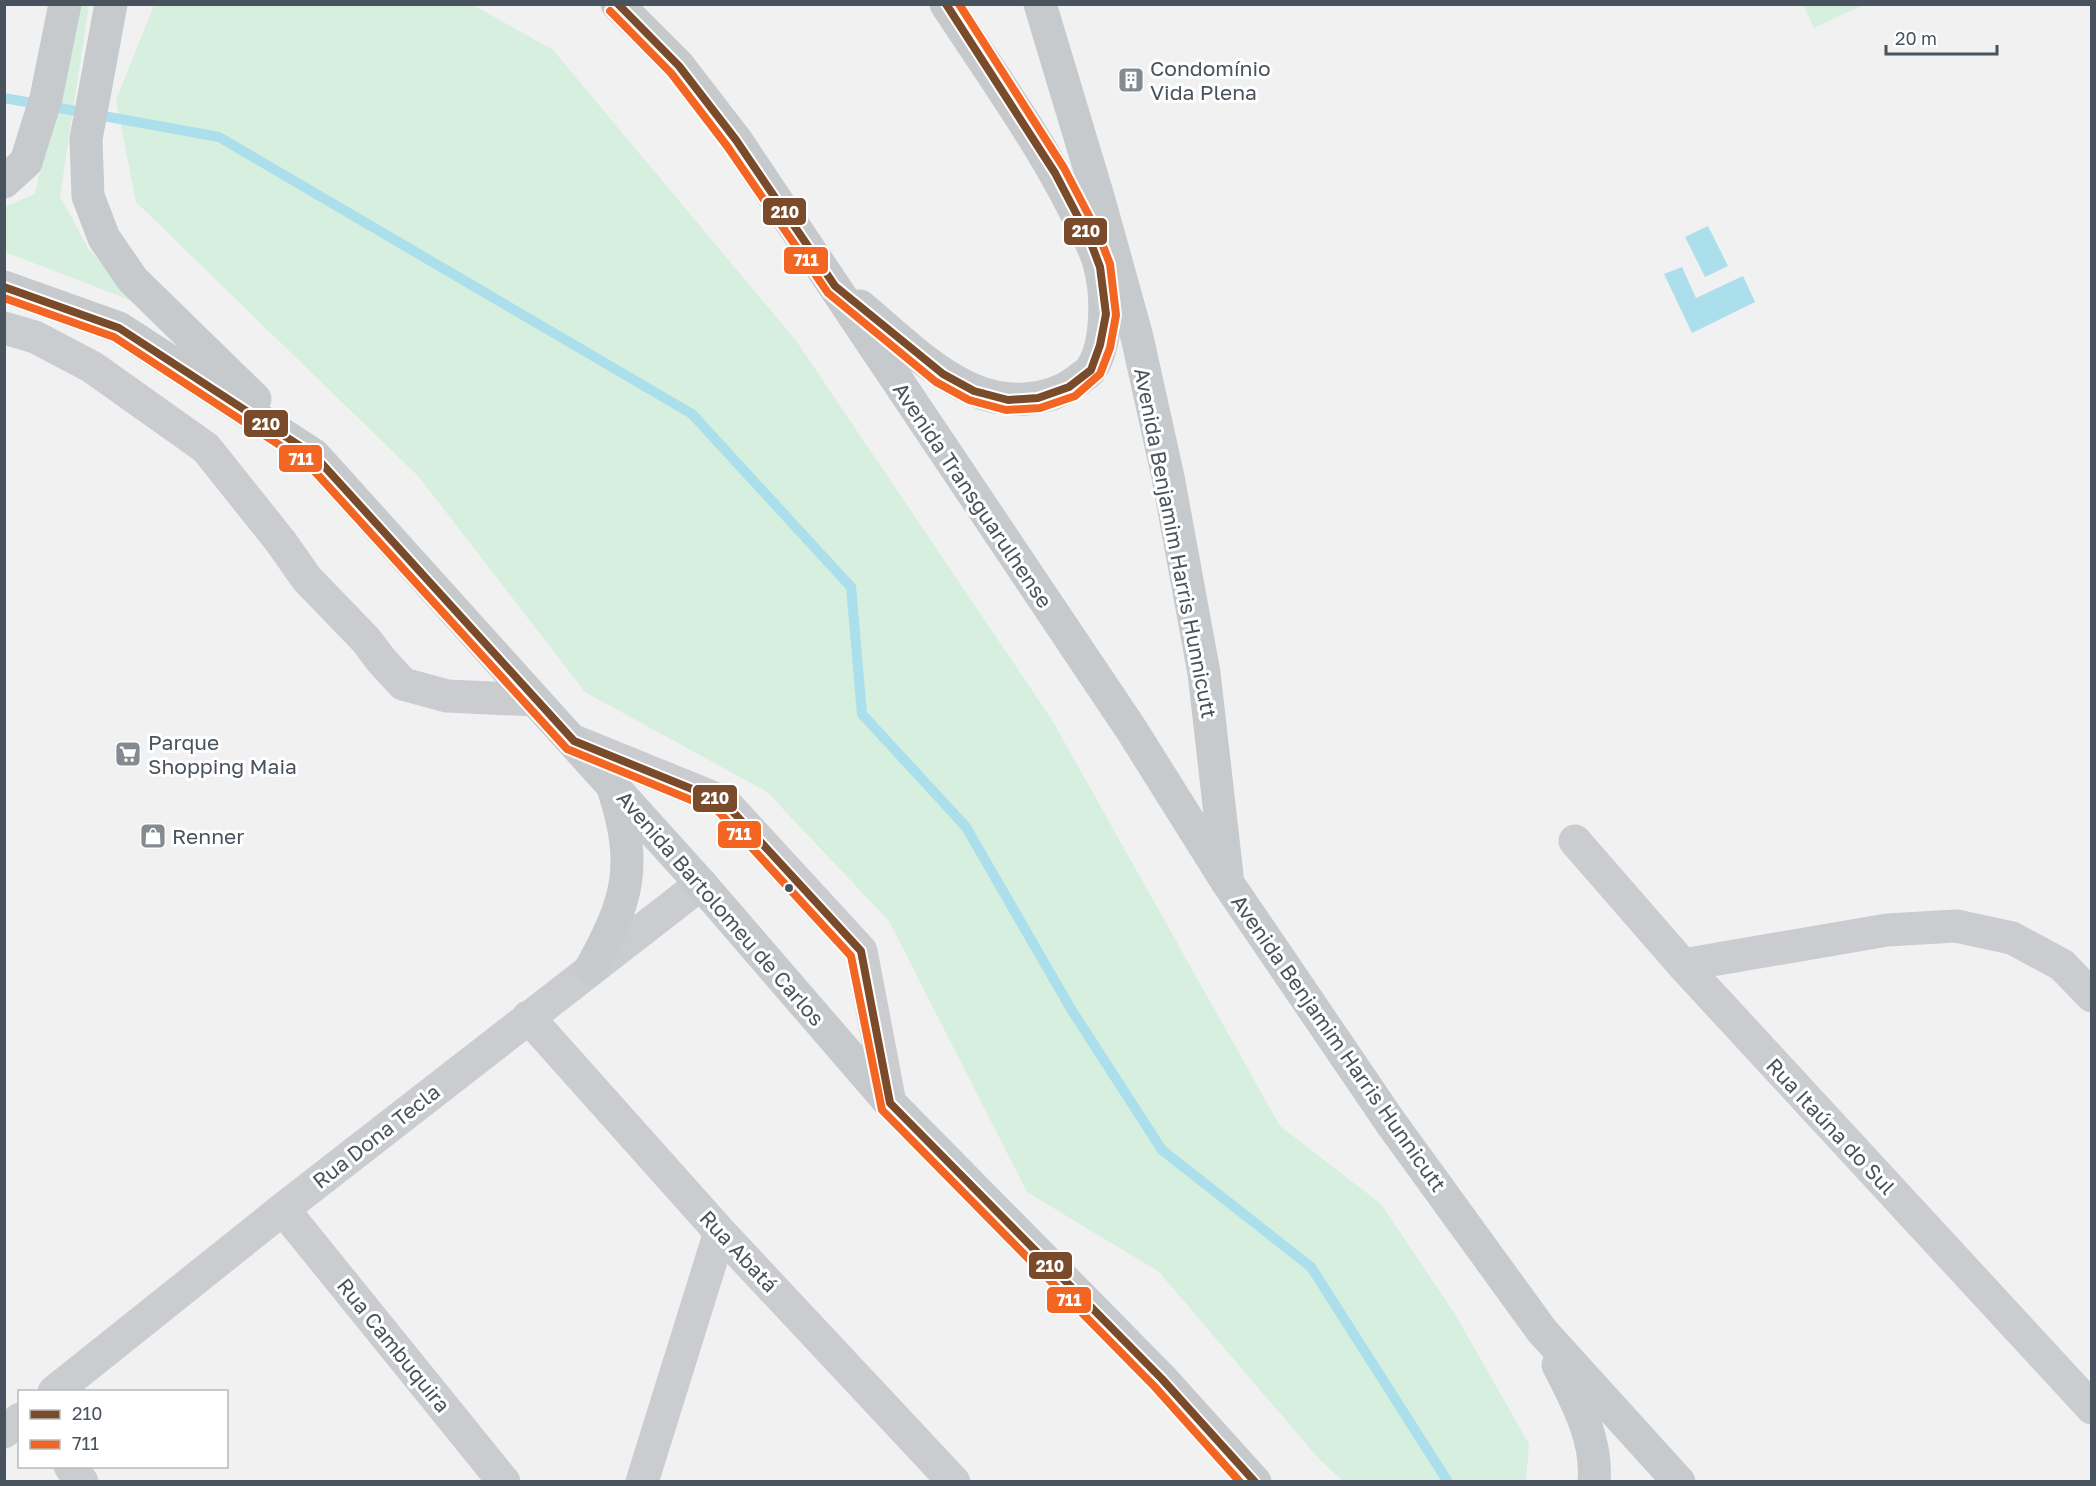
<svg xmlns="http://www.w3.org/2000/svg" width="2096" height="1486" viewBox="0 0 2096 1486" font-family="'Golos Text',sans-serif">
	<rect width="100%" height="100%" fill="#f1f1f1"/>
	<path fill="#d6efdf" d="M 75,5 L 89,5 L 60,196 L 89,250 L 143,305 L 5,252 L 4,207 L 35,194 Z
		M 154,5 L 473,5 L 553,50 L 797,342 L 1052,720 L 1280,1126 L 1381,1204 L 1455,1314 L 1529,1444 L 1526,1481 L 1343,1481 L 1320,1460 L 1159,1272 L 1027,1192 L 889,921 L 767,792 L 585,692 L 419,477 L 136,202 L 116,100 Z
		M 1803,5 L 1863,5 L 1814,28 Z"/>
	<path fill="#abdfec" d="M 1708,226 L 1728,266 L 1705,277 L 1685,237 Z
		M 1682,267 L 1696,298 L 1743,276 L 1755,302 L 1692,333 L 1664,274 Z"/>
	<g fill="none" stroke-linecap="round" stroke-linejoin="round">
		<path stroke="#abdfec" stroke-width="10" d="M 4,98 L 219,137 L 692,414 L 851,587 L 862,714 L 966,827 L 1071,1009 L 1162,1150 L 1311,1267 L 1448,1482"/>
		<path stroke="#cacccf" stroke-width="33" d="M 4,328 L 35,337 L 92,367 L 206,448 L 281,542 L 307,579 L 366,640 L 381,660 L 403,684 L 447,696 L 535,700
			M 574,741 L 724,802 L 861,951 L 890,1103
			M 1575,841 L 1683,965 L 2092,1408
			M 1683,965 L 1887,930 L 1956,926 L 2012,938 L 2062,965 L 2092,996
			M 528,1017 L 720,1232 L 954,1482
			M 283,1209 L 504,1482
			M 54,1392 L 283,1209 L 701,884
			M 4,1432 L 20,1419
			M 70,1466 L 82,1482
			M 642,1482 L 720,1232"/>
		<path stroke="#c6cacd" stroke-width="33" d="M 111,4 L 86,139 L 88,196 L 104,238 L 133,280 L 255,399
			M 617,4 L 679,66 L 736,140 L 1131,729 L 1227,882 L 1391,1123 L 1542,1331 L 1679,1482
			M 1040,4 L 1099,200 L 1137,337 L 1168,477 L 1204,673 L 1227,875
			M 4,182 L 26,162 L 46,98 L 65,4
			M 4,287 L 119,328 L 314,455 L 701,884 L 890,1103 L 1162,1379 L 1255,1482
			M 860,306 C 895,335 931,372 973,390 C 1006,404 1047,403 1077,381 C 1081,377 1088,374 1091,369 C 1108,345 1107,294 1100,267 C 1095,245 1082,225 1072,205 C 1036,135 989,70 946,4
			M 591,968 C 628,901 638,866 614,791
			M 1558,1365 C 1576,1400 1598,1440 1594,1482"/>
		<defs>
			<path id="bus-1" d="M 618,4 L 679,66 L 736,140 L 835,286 L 943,374 L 974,391 L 1008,400 L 1038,398 L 1069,387 L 1091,370 L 1100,345 L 1106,314 L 1100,267 L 1089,238 L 1055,173 L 946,4
				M 4,287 L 119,328 L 314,455 L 574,741 L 724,802 L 861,951 L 890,1103 L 1162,1379 L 1255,1482"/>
			<path id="bus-2" d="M 610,11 L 671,73 L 727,146 L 828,293 L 936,382 L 969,400 L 1006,410 L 1040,408 L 1075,396 L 1100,374 L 1110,348 L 1116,315 L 1110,264 L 1098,233 L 1064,168 L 959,4
				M 4,298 L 114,337 L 307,463 L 567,749 L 718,811 L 851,956 L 882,1110 L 1154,1386 L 1240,1482"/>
		</defs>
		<use href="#bus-1" stroke="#fff" stroke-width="12"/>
		<use href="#bus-2" stroke="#fff" stroke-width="12"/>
		<use href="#bus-1" stroke="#7a4b2a" stroke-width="8"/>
		<use href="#bus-2" stroke="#f26522" stroke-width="8"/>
	</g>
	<defs>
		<symbol id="building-square" viewBox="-11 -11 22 22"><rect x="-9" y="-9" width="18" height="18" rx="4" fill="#838a91" stroke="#fff"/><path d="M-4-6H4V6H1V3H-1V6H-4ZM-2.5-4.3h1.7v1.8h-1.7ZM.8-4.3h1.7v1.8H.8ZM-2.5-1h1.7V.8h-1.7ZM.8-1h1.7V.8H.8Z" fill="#fff"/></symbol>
		<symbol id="supermarket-square" viewBox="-11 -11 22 22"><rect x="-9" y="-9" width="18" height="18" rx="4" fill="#838a91" stroke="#fff"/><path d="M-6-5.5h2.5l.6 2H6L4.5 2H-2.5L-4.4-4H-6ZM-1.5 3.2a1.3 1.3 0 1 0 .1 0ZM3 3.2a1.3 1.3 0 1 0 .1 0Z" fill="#fff"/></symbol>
		<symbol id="shop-square" viewBox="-11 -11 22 22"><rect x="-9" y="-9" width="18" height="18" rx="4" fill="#838a91" stroke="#fff"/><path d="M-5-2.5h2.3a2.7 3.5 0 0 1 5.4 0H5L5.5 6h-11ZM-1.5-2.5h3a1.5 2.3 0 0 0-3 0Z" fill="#fff"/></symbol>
	</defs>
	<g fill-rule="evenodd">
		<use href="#building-square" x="1116" y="65" width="30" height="30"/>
		<use href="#supermarket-square" x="113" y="739" width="30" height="30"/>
		<use href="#shop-square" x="138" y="821" width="30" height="30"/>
	</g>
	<circle fill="#48535d" stroke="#fff" stroke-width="2" cx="789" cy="888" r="5"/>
	<g text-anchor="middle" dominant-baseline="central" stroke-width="6" stroke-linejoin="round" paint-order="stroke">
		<g font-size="21" fill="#48535d" stroke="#fff" text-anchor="start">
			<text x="1150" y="68">Condomínio<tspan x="1150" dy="24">Vida Plena</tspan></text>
			<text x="148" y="742">Parque<tspan x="148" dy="24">Shopping Maia</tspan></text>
			<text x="172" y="836">Renner</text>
		</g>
		<g font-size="21" fill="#48535d" stroke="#fff">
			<text transform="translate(973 495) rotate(56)">Avenida Transguarulhense</text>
			<text transform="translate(1176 543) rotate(79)">Avenida Benjamim Harris Hunnicutt</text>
			<text transform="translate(721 908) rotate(49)">Avenida Bartolomeu de Carlos</text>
			<text transform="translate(1339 1043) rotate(55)">Avenida Benjamim Harris Hunnicutt</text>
			<text transform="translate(1831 1126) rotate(47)">Rua Itaúna do Sul</text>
			<text transform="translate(376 1136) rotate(-38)">Rua Dona Tecla</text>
			<text transform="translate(739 1251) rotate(47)">Rua Abatá</text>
			<text transform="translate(394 1345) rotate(51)">Rua Cambuquira</text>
		</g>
	</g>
	<g stroke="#fff" stroke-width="2">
		<rect x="762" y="197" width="45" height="29" rx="6" fill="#7a4b2a"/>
		<rect x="1063" y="217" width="45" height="29" rx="6" fill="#7a4b2a"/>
		<rect x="783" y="246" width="46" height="29" rx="6" fill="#f26522"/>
		<rect x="243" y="409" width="46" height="29" rx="6" fill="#7a4b2a"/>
		<rect x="278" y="444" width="45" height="29" rx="6" fill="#f26522"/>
		<rect x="692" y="784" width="46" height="29" rx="6" fill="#7a4b2a"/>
		<rect x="717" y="820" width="45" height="29" rx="6" fill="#f26522"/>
		<rect x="1028" y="1251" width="45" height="29" rx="6" fill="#7a4b2a"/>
		<rect x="1046" y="1286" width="46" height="28" rx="6" fill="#f26522"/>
	</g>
	<g font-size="16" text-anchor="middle" font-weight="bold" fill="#fff">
		<text x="785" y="218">210</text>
		<text x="1086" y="237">210</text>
		<text x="806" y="266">711</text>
		<text x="266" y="430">210</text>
		<text x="301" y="465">711</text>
		<text x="715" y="804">210</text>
		<text x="739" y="840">711</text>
		<text x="1050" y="1272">210</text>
		<text x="1069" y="1306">711</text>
	</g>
	<rect width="2096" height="1486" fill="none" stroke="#48535d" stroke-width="12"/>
	<rect x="18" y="1390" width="210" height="78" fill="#ffffff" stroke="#b6babe" stroke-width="1.5"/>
	<rect x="30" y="1410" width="30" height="9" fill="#7a4b2a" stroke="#b6babe" stroke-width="1.5"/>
	<text x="72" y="1420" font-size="18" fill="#48535d">210</text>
	<rect x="30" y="1440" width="30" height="9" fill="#f26522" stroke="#b6babe" stroke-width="1.5"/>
	<text x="72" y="1450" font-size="18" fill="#48535d">711</text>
	<path d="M1886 45v9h111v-9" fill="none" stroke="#48535d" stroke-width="3"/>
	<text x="1895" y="45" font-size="18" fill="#48535d" stroke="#ffffff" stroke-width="4.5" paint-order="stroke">20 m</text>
</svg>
